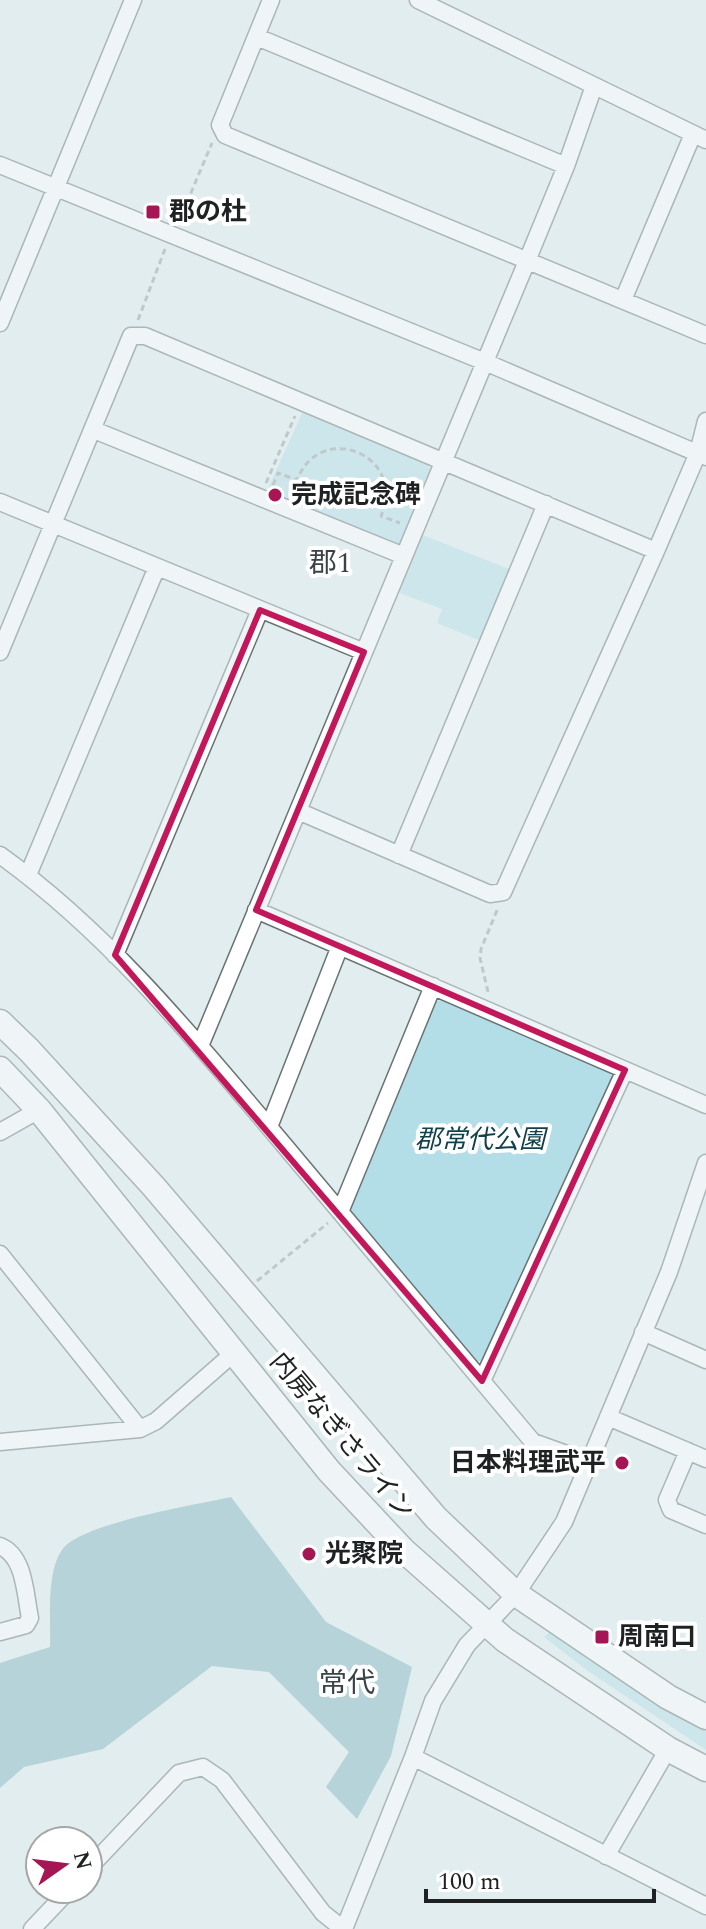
<svg xmlns="http://www.w3.org/2000/svg" width="706" height="1929" viewBox="0 0 706 1929" font-family="Spectral,'Noto Sans JP',serif">
	<rect width="100%" height="100%" fill="#e2edef"/>
	<path fill="#b3dee8" d="M 303,411 L 426,461 L 431,472 L 400,544 L 396,546 L 265,495 Z
		M 420,534 L 509,569 L 481,641 L 437,623 L 442,609 L 397,592 Z
		M 443,1000 L 610,1072 L 613,1078 L 484,1360 L 476,1362 L 351,1216 L 349,1209 L 432,1002 Z
		M 552,1630 L 583,1654 L 706,1729 L 706,1750 L 588,1671 L 544,1637 Z"/>
	<path fill="#7eb3be" d="M 231,1497 L 326,1622 L 412,1667 L 391,1756 L 357,1819 L 326,1787 L 349,1752 L 269,1672 L 212,1666 L 103,1749 L 24,1767 L 0,1788 L 0,1663 L 50,1647 C 51,1620 46,1572 62,1550 C 80,1523 196,1505 231,1497 Z"/>
	<g fill="none" stroke-linecap="round" stroke-linejoin="round">
		<defs>
			<path id="minor" d="M 271,0 L 220,125 L 225,135 L 706,335
				M 418,0 L 706,140
				M 257,37 L 566,166
				M 0,165 L 485,362 L 706,457
				M 623,300 L 693,134
				M 0,323 L 133,0
				M 94,430 L 404,556
				M 0,502 L 364,652
				M 0,652 L 131,336 L 145,336 L 656,551
				M 298,811 L 490,894 L 503,892 L 656,551 L 698,453 L 706,421
				M 0,855 C 110,934 197,1042 284,1145 C 367,1244 450,1343 533,1442 L 589,1462
				M 399,855 L 546,504
				M 28,875 L 157,567
				M 256,910 L 706,1105
				M 115,955 L 260,610
				M 200,1046 L 527,261 L 566,166 L 594,86
				M 269,1127 L 340,946
				M 0,1132 L 39,1110
				M 340,1212 L 433,986
				M 0,1254 L 140,1429
				M 643,1332 L 706,1360
				M 482,1381 L 625,1070
				M 608,1417 L 706,1459
				M 0,1442 L 140,1429 L 156,1421 L 235,1352
				M 688,1451 L 667,1500 L 671,1510 L 706,1525
				M 0,1546 C 25,1556 25,1594 30,1618 L 26,1625 L 0,1632
				M 413,1757 L 706,1906
				M 606,1856 L 668,1749
				M 88,1869 L 179,1773 L 203,1767 L 222,1780 L 323,1913 L 343,1929
				M 32,1929 L 70,1889
				M 344,1929 L 413,1757 L 433,1701 L 467,1645 L 516,1594 L 564,1522 L 669,1272 L 706,1163"/>
			<path id="highway" d="M 0,1022 L 29,1050 L 154,1187 L 436,1518 L 516,1594 L 668,1697 L 706,1717
				M 0,1069 L 39,1110 L 329,1471 L 403,1550 L 505,1640 L 668,1749 L 706,1769"/>
		</defs>
		<use href="#minor" stroke="#697375" stroke-width="19"/>
		<use href="#highway" stroke="#697375" stroke-width="27"/>
		<path stroke="#969ea0" stroke-width="3" stroke-dasharray="6 4" stroke-linecap="butt" d="M 179,221 L 212,143
			M 138,320 L 165,249
			M 266,483 L 295,416
			M 273,485 L 278,473 L 297,480 C 320,420 407,454 381,516 L 400,523
			M 488,992 L 480,958 L 481,949 L 498,908
			M 257,1281 L 328,1223"/>
		<use href="#minor" stroke="#fff" stroke-width="16"/>
		<use href="#highway" stroke="#fff" stroke-width="24"/>
	</g>
	<path d="M0 0H706V1929H0ZM 260,610 L 364,652 L 256,910 L 625,1070 L 482,1381 L 115,955 Z" fill="#e2edef" fill-opacity=".55" fill-rule="evenodd"/>
	<path fill="none" stroke="#c2185b" stroke-width="6" stroke-linejoin="round" d="M 260,610 L 364,652 L 256,910 L 625,1070 L 482,1381 L 115,955 Z"/>
	<g fill="#a71654" stroke="#fff" stroke-width="3">
		<rect x="145" y="204" width="16" height="16" rx="4"/>
		<circle cx="275" cy="495" r="8"/>
		<circle cx="622" cy="1463" r="8"/>
		<circle cx="309" cy="1554" r="8"/>
		<rect x="594" y="1629" width="16" height="16" rx="4"/>
	</g>
	<g text-anchor="middle" dominant-baseline="central" stroke-width="8" stroke-linejoin="round" paint-order="stroke">
		<g font-size="26" font-weight="bold" fill="#1e2223" stroke="#fff" text-anchor="start">
			<text x="169" y="212">郡の杜</text>
			<text x="291" y="495">完成記念碑</text>
			<text x="606" y="1463" text-anchor="end">日本料理武平</text>
			<text x="325" y="1554">光聚院</text>
			<text x="618" y="1637">周南口</text>
		</g>
		<g font-size="26" font-style="italic" fill="#11414a" stroke="#fff">
			<text x="480" y="1140">郡常代公園</text>
		</g>
		<g font-size="26" fill="#1e2223" stroke="#fff">
			<text transform="translate(342 1436) rotate(50)">内房なぎさライン</text>
		</g>
		<g font-size="28" fill="#3a4345" stroke="#fff">
			<text x="330" y="563">郡1</text>
			<text x="347" y="1683">常代</text>
		</g>
	</g>
	<g transform="translate(64 1865) rotate(76)"><circle r="38" fill="#ffffff" stroke="#a5a7a7" stroke-width="2"/>
	<path d="M0-6L14 30L0 20L-14 30Z" fill="#a71654"/>
	<text y="-12" font-size="22" font-weight="bold" text-anchor="middle" fill="#1e2223">N</text>
	</g>
	<path d="M426 1889v12h228v-12" fill="none" stroke="#1e2223" stroke-width="4"/>
	<text x="438" y="1889" font-size="24" fill="#1e2223" stroke="#ffffff" stroke-width="6" paint-order="stroke">100 m</text>
</svg>
